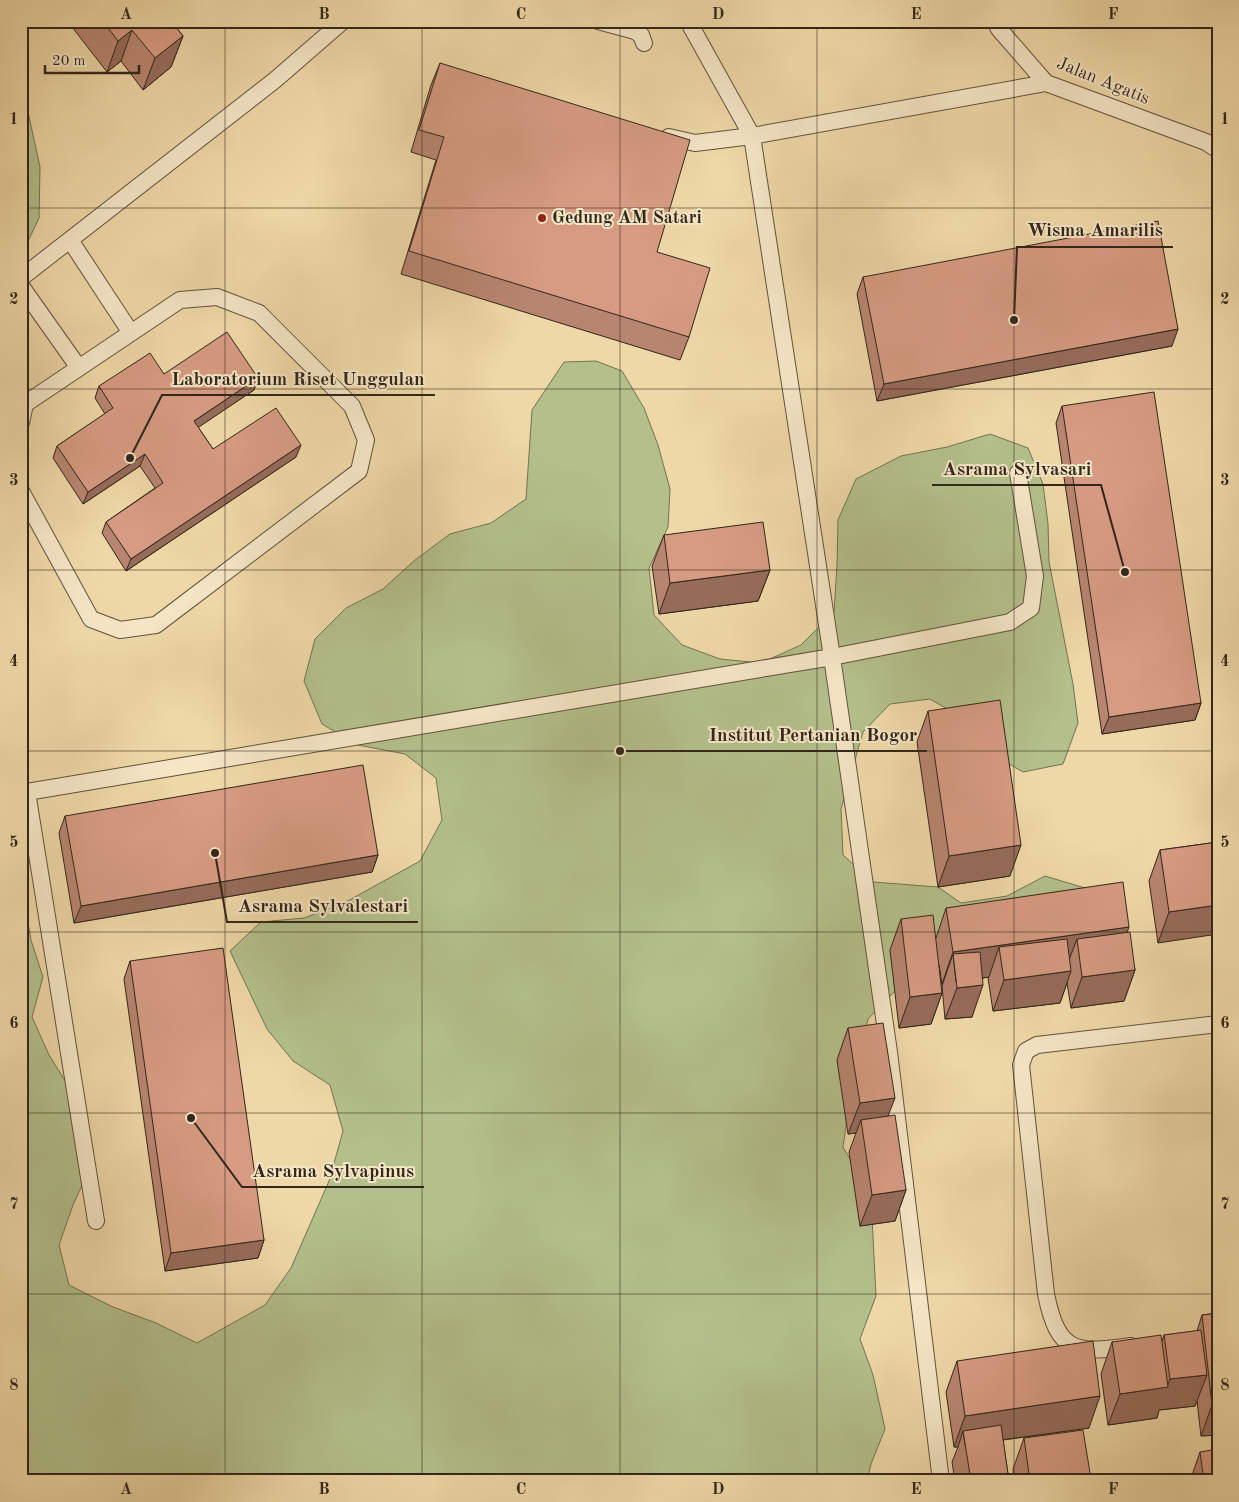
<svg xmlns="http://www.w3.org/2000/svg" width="1239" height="1502" viewBox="0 0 1239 1502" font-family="'Old Standard TT',serif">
	<rect width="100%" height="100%" fill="#efd8a7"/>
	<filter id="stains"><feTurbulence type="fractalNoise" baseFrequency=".004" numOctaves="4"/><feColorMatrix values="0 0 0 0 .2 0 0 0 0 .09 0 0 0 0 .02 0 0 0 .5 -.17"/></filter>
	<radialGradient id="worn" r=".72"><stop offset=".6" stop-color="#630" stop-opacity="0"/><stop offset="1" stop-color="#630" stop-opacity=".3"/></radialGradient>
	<path fill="#b3c08c" stroke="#727353" d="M 21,80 L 40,167 L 39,218 L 21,256 Z
		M 596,361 L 622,371 L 644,408 L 658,445 L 670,489 L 668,527 L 649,568 L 654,615 L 682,645 L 720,659 L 761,663 L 801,645 L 834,612 L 837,566 L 838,520 L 856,479 L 901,456 L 947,447 L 990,434 L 1028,448 L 1043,484 L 1048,524 L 1049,562 L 1073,684 L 1078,723 L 1063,764 L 1023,772 L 990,753 L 966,720 L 930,699 L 890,704 L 863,732 L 841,809 L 843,855 L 873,882 L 938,887 L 961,903 L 1007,896 L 1045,876 L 1085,888 L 1069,924 L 1001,981 L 964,972 L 925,968 L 895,991 L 868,1019 L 849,1105 L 843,1147 L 862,1180 L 872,1217 L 876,1296 L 860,1339 L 873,1375 L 885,1429 L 871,1464 L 867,1481 L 21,1481 L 21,882 L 31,940 L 43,977 L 32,1017 L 49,1055 L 71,1090 L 91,1166 L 73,1205 L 59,1245 L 69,1285 L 113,1307 L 156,1323 L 197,1343 L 265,1305 L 291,1268 L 329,1181 L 343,1131 L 330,1085 L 293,1061 L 267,1029 L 230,951 L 261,922 L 304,918 L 344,903 L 420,861 L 442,820 L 436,778 L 405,754 L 358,745 L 322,724 L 304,681 L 315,639 L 346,608 L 383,589 L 415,560 L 450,534 L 491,523 L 526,499 L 532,410 L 564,362 Z"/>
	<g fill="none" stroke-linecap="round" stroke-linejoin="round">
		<defs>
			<path id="service" d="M 598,21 L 635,31 L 641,35 L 644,43
				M 688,21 L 752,136 L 832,657 L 889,1052 L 941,1481
				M 995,21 L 999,29 L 1046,83 L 1206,142 L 1218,150
				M 669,137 L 695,143 L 752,136 L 1046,83
				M 70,240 L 131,333
				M 21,278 L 275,80 L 343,21
				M 21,286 L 79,368
				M 21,423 L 25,404 L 180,300 L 217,297 L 259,313 L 352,406 L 366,440 L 359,471 L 156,625 L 120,630 L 91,619 L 21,491
				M 27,792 L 96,1221
				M 21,793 L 832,657 L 1010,622 L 1031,608 L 1035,576 L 1018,473
				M 1131,1346 C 1075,1354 1058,1353 1046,1294 L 1021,1065 L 1026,1051 L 1037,1045 L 1218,1024"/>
		</defs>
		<use href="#service" stroke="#61523d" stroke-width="18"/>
		<use href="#service" stroke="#f5e6c6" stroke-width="16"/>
	</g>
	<path fill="#b88570" stroke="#32261a" d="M 74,21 L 179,21 L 177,23 L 176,27 L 183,36 L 171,67 L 143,90 L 121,61 L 107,72 L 72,27 Z
		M 440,63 L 657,252 L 689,337 L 680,360 L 401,274 L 436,160 L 411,152 L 431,85 Z
		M 863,277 L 1172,346 L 877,401 L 857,294 Z
		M 164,374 L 258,378 L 254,390 L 198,427 L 213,449 L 296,457 L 126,571 L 102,533 L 106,522 L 155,488 L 140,466 L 83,504 L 53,458 L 57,446 L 105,414 L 95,398 L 99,386 Z
		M 1062,406 L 1201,703 L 1195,720 L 1102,734 L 1056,423 Z
		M 664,535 L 770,570 L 758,601 L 659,614 L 652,566 Z
		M 928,711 L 1010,876 L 938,887 L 917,742 Z
		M 65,816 L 378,855 L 372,872 L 74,923 L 59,833 Z
		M 1218,842 L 1158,943 L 1149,881 L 1160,850 Z
		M 946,908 L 1127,932 L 1135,970 L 1124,1001 L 1071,1008 L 1067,983 L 1060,1003 L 993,1011 L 988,978 L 989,977 L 983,978 L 972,1017 L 945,1019 L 942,986 L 943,983 L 942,984 L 939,965 L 942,993 L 931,1024 L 899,1028 L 890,950 L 901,919 L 936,938 Z
		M 130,961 L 264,1240 L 258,1258 L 165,1271 L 124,979 Z
		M 848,1028 L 888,1116 L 906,1190 L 895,1221 L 860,1226 L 849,1152 L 856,1133 L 848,1134 L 837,1060 Z
		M 1218,1313 L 1218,1435 L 1201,1436 L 1197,1401 L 1195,1406 L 1159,1410 L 1157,1418 L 1108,1425 L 1101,1374 L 1112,1342 L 1162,1341 L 1164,1335 L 1197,1331 L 1202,1315 Z
		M 957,1361 L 1089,1428 L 1003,1440 L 1009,1481 L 955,1481 L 952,1462 L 958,1447 L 954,1447 L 946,1392 Z
		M 1024,1438 L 1090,1481 L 1014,1481 L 1013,1469 Z
		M 1200,1452 L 1218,1481 L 1190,1481 Z"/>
	<path fill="#966c5b" stroke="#32261a" d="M 166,21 L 179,21 L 177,23 L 169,47 Z
		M 132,30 L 121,61 L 107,72 L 118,41 Z
		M 183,36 L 171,67 L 143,90 L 155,58 Z
		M 1178,329 L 1172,346 L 877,401 L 884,384 Z
		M 258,378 L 254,390 L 190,433 L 194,421 Z
		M 301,445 L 296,457 L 126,571 L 131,559 Z
		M 145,454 L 140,466 L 83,504 L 88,492 Z
		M 770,570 L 758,601 L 659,614 L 670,583 Z
		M 1201,703 L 1195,720 L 1102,734 L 1109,717 Z
		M 1021,845 L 1010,876 L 938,887 L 949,856 Z
		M 378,855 L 372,872 L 74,923 L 81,906 Z
		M 1218,905 L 1218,934 L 1158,943 L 1169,912 Z
		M 1129,927 L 1118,958 L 1077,939 L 1067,965 L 999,947 L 989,977 L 956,982 L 953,954 L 943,983 L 942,984 L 953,952 Z
		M 1135,970 L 1124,1001 L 1071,1008 L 1082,977 Z
		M 1071,971 L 1060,1003 L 993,1011 L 1004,980 Z
		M 983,985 L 972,1017 L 945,1019 L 957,988 Z
		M 942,993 L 931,1024 L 899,1028 L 910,997 Z
		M 895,1098 L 883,1129 L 861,1120 L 856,1133 L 848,1134 L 860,1103 Z
		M 906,1190 L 895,1221 L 860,1226 L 872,1195 Z
		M 264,1240 L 258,1258 L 165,1271 L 171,1253 Z
		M 1207,1375 L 1195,1406 L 1159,1410 L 1157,1418 L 1108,1425 L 1120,1394 L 1167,1387 L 1170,1379 Z
		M 1100,1396 L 1089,1428 L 965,1445 L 963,1431 L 958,1447 L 954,1447 L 965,1416 Z
		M 1212,1405 L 1218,1405 L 1218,1435 L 1201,1436 Z"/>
	<path fill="#d69b82" stroke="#32261a" d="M 103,21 L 173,21 L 172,22 L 183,36 L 155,58 L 132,30 L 118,41 Z
		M 440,63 L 690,140 L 657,252 L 710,268 L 689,337 L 409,251 L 444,137 L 419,130 Z
		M 1158,221 L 1178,329 L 884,384 L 863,277 Z
		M 227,332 L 258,378 L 194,421 L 213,449 L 276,408 L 301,445 L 131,559 L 106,522 L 163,483 L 145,454 L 88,492 L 57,446 L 113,408 L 99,386 L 150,353 L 164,374 Z
		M 1154,392 L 1201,703 L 1109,717 L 1062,406 Z
		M 763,522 L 770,570 L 670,583 L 664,535 Z
		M 1000,700 L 1021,845 L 949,856 L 928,711 Z
		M 363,765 L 378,855 L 81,906 L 65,816 Z
		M 1218,842 L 1218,905 L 1169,912 L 1160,850 Z
		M 1123,882 L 1129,927 L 953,952 L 946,908 Z
		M 933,915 L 942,993 L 910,997 L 901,919 Z
		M 1130,932 L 1135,970 L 1082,977 L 1077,939 Z
		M 1067,939 L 1071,971 L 1004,980 L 999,947 Z
		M 223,948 L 264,1240 L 171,1253 L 130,961 Z
		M 980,952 L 983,985 L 957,988 L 953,954 Z
		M 883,1023 L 895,1098 L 860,1103 L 848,1028 Z
		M 895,1115 L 906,1190 L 872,1195 L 861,1120 Z
		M 1218,1313 L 1218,1405 L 1212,1405 L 1202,1315 Z
		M 1201,1330 L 1207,1375 L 1170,1379 L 1164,1335 Z
		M 1161,1335 L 1168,1387 L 1120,1394 L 1112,1342 Z
		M 1093,1341 L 1100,1396 L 965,1416 L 957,1361 Z
		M 1001,1425 L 1009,1481 L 971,1481 L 963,1431 Z
		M 1083,1430 L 1091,1479 L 1080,1481 L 1030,1481 L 1024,1438 Z
		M 1218,1449 L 1218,1481 L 1204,1481 L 1200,1452 Z"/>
	<path fill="none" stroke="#32261a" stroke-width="1" stroke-opacity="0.55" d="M 225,21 L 225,1481M 422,21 L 422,1481M 620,21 L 620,1481M 817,21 L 817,1481M 1014,21 L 1014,1481M 21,208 L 1218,208M 21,389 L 1218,389M 21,570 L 1218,570M 21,751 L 1218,751M 21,932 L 1218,932M 21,1113 L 1218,1113M 21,1294 L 1218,1294"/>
	<circle fill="#8f2418" stroke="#f5e6c6" stroke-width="2" cx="542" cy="218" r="5"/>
	<g text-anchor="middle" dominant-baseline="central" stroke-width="4" stroke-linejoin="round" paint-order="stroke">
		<g font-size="18" fill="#32261a" stroke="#f5e6c6">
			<text transform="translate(1103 81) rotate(22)">Jalan Agatis</text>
		</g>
		<g font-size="18" font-weight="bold" fill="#32261a" stroke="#f5e6c6" text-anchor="start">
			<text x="552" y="218">Gedung AM Satari</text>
		</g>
	</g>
	<path fill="none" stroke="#32261a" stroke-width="2" d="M1014 320L1017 247H1173M130 458L162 395H435M1125 572L1101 485H932M620 751L698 751H927M215 853L227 922H418M191 1118L242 1187H424"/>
	<g fill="#32261a" stroke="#f5e6c6" stroke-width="2">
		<circle cx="1014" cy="320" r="5"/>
		<circle cx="130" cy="458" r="5"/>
		<circle cx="1125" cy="572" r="5"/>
		<circle cx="620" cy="751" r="5"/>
		<circle cx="215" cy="853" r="5"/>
		<circle cx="191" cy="1118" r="5"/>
	</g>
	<g font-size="19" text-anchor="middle" font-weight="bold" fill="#32261a" stroke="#f5e6c6" stroke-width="4" stroke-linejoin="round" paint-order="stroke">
		<text x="1095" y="236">Wisma Amarilis</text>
		<text x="298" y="385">Laboratorium Riset Unggulan</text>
		<text x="1017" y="475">Asrama Sylvasari</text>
		<text x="813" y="741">Institut Pertanian Bogor</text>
		<text x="323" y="912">Asrama Sylvalestari</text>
		<text x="333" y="1177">Asrama Sylvapinus</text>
	</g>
	<rect width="1239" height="1502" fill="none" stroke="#efd8a7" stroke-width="55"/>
	<path d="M45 65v8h94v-8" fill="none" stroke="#32261a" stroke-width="2.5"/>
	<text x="52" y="65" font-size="15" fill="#32261a" stroke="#f5e6c6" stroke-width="4" paint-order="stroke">20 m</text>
	<rect x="28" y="28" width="1184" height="1446" fill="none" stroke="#32261a" stroke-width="2"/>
	<g font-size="16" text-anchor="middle" font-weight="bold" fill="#32261a">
		<text x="126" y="19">A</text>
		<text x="324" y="19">B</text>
		<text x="521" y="19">C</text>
		<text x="718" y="19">D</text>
		<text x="916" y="19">E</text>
		<text x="1113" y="19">F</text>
		<text x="14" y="124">1</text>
		<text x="1225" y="124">1</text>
		<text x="14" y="304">2</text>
		<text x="1225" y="304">2</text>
		<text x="14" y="485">3</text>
		<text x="1225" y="485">3</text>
		<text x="14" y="666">4</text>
		<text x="1225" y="666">4</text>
		<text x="14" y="847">5</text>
		<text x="1225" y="847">5</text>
		<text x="14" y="1028">6</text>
		<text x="1225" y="1028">6</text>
		<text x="14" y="1209">7</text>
		<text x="1225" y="1209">7</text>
		<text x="14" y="1390">8</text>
		<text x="1225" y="1390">8</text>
		<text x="126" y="1494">A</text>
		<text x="324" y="1494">B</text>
		<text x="521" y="1494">C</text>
		<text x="718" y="1494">D</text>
		<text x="916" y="1494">E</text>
		<text x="1113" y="1494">F</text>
	</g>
	<rect width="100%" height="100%" filter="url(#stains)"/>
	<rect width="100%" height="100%" fill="url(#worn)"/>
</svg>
